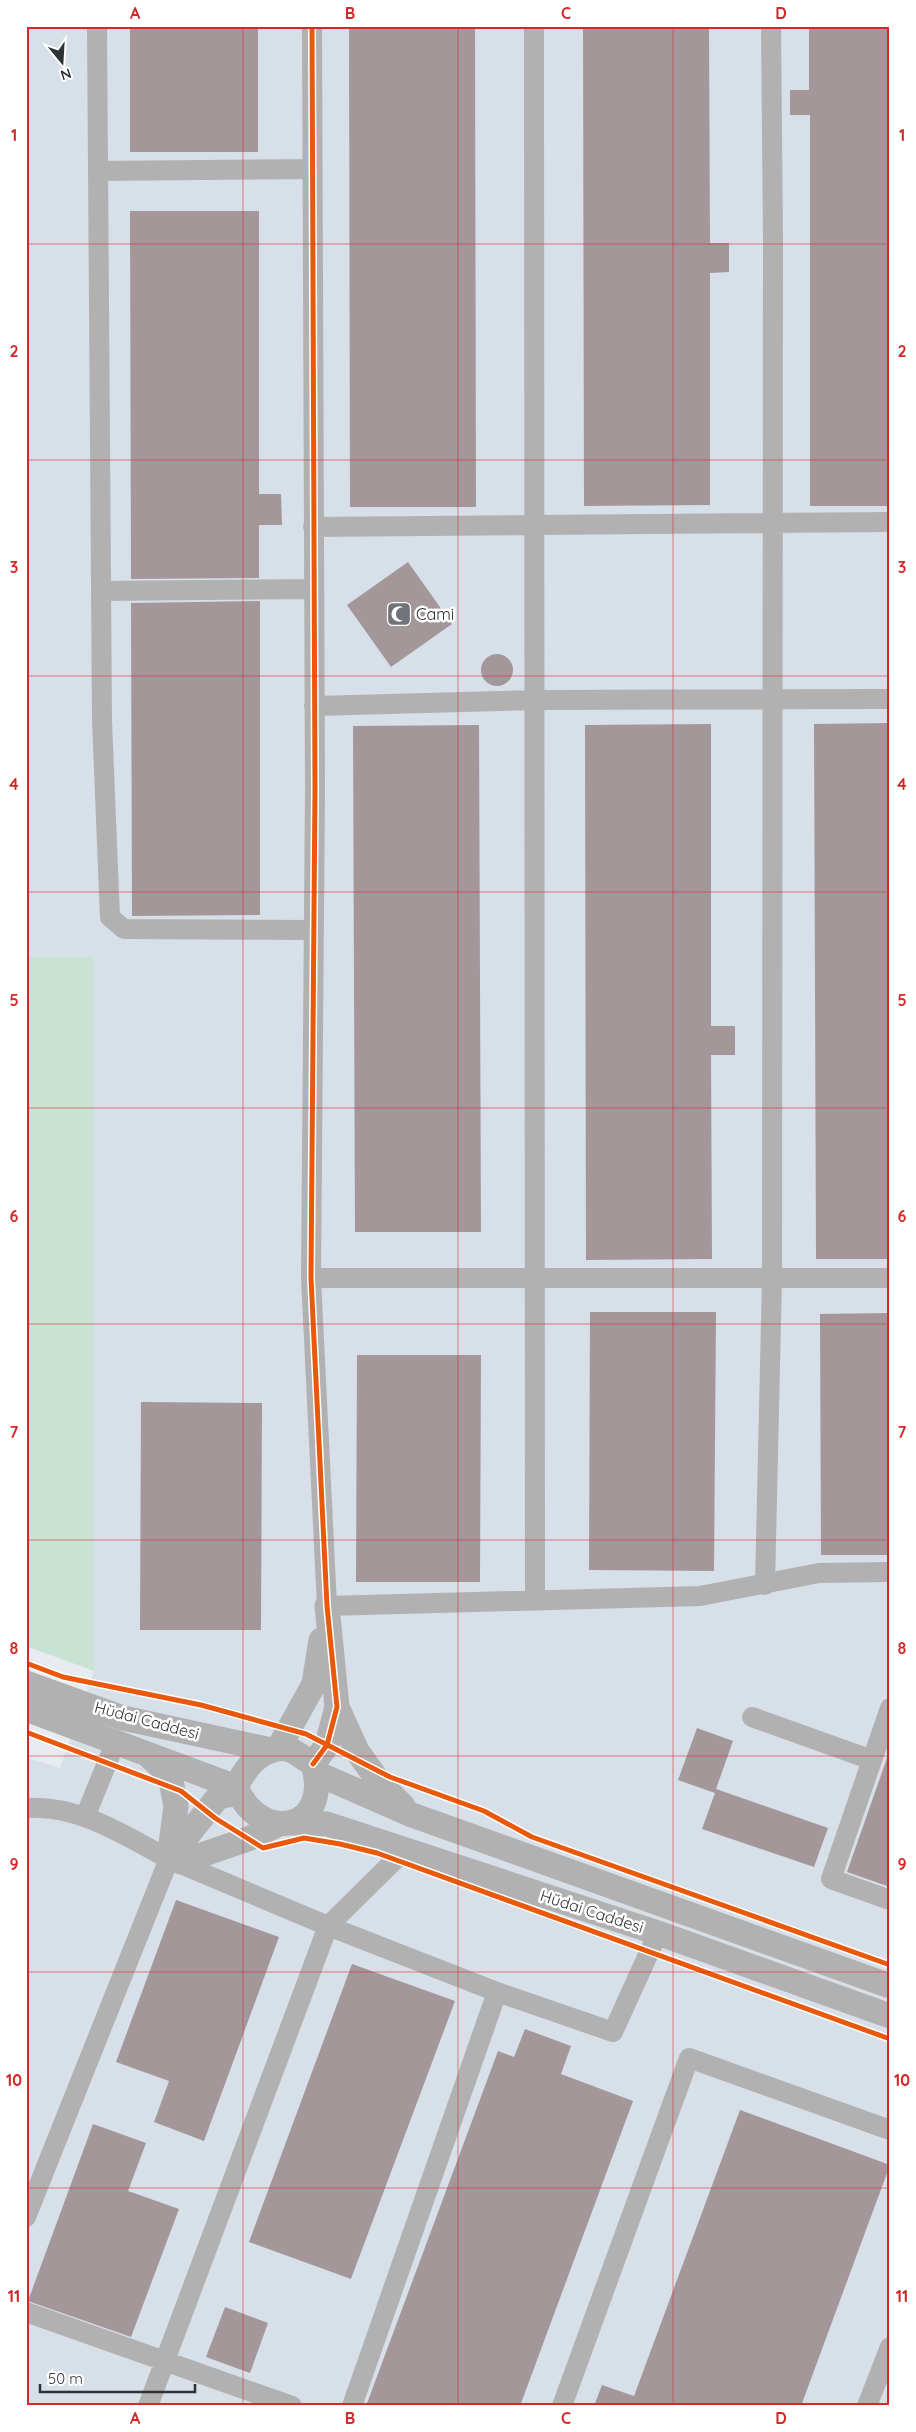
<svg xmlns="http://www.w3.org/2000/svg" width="916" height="2432" viewBox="0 0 916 2432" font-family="Quicksand,sans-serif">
	<rect width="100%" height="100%" fill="#e8ecf1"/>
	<path fill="#d7dfe9" d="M 26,26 L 890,26 L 890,2406 L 26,2406 L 26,1757 L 60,1768 L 94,1671 L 93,957 L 26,957 Z"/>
	<path fill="#c8e2d4" d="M 26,957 L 94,957 L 94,1671 L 26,1646 Z"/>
	<path fill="#a3979a" d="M 130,26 L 258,26 L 258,152 L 130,152 Z
		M 349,26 L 475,26 L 476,507 L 350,507 Z
		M 583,26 L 709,26 L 710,243 L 729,243 L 729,272 L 710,273 L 710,505 L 584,506 Z
		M 809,26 L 890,26 L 890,506 L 810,506 L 810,115 L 790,115 L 790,90 L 809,90 Z
		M 130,211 L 259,211 L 259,494 L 281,494 L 282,525 L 259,525 L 259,578 L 131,579 Z
		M 408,562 L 452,624 L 391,667 L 347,605 Z
		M 260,601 L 260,915 L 132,916 L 131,603 Z
		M481 670a16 16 0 1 1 32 0a16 16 0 1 1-32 0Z
		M 890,723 L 890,1259 L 816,1259 L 814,724 Z
		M 711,724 L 711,1026 L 735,1026 L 735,1055 L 711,1055 L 712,1259 L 586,1260 L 585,725 Z
		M 479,725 L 481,1232 L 355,1232 L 353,726 Z
		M 590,1312 L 716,1312 L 714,1571 L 589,1570 Z
		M 890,1313 L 890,1555 L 821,1555 L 820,1314 Z
		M 357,1355 L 481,1355 L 480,1582 L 356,1582 Z
		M 141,1402 L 262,1403 L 261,1630 L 140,1630 Z
		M 697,1728 L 733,1741 L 716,1789 L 828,1828 L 814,1867 L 702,1829 L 715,1793 L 678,1780 Z
		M 887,1758 L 890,1759 L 890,1887 L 847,1872 Z
		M 176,1900 L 279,1937 L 204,2141 L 154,2122 L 169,2081 L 116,2062 Z
		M 352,1964 L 455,2001 L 351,2279 L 249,2242 Z
		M 525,2029 L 571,2046 L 561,2074 L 633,2101 L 520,2406 L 366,2406 L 498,2051 L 514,2057 Z
		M 740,2110 L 890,2165 L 801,2406 L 594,2406 L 602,2385 L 634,2396 Z
		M 93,2124 L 146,2143 L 128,2191 L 179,2209 L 131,2337 L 28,2301 Z
		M 225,2307 L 268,2323 L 250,2373 L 206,2357 Z"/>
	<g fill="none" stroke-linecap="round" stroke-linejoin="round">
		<path stroke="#b1b1b1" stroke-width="20" d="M 97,26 L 102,721 L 110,917 L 124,929 L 314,930
			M 312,26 L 315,790 L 311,1278 L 327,1606 L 700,1596 L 819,1573 L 890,1572
			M 534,26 L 535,1600
			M 98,171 L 312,169
			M 313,527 L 890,522
			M 101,591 L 313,589
			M 314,706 L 535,700 L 890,699
			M 311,1278 L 890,1278
			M 765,1585 L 772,1278 L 773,240 L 771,26
			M 890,1708 L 831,1879 L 890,1900
			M 752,1717 L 872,1760
			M 26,1808 C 78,1804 125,1836 169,1859
			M 85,1817 L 116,1741
			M 497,1992 L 613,2032 L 658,1933
			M 26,2217 L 169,1859 L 328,1926 L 497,1992 L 352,2406
			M 26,2312 L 292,2406
			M 148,2406 L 328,1926 L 405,1850
			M 562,2406 L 689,2058 L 890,2130
			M 867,2406 L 890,2347"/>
		<path stroke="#b1b1b1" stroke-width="25" d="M 26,1683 L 123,1718 L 271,1750
			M 337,1707 L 357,1751 L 379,1782 L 403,1806
			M 26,1709 L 236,1787
			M 282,1748 L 293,1751 L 313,1764 C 333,1830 261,1846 236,1787 C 246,1767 258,1751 282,1748 Z
			M 278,1749 L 314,1684 L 321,1640
			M 149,1756 L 170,1776 L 176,1806 L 169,1859
			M 313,1764 L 327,1745 L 337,1707 L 327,1606
			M 316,1773 L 412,1815 L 890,1986
			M 290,1823 L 327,1824 L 658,1933 L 890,2016
			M 169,1859 L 218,1797 L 238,1793
			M 181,1862 L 248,1839 L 279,1824"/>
		<defs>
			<path id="cycleway" d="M 312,26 L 315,790 L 311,1278 L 327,1606 L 337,1707 L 327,1745 L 313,1764
				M 26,1663 L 63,1677 L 201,1705 L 306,1734 L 390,1777 L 484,1811 L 532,1837 L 890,1965
				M 26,1732 L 181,1791 L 215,1818 L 263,1848 L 304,1838 L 340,1844 L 377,1853 L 890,2039"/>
		</defs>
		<use href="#cycleway" stroke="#fff" stroke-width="8"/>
		<use href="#cycleway" stroke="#e8590c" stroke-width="5"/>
	</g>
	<path fill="none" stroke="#d62828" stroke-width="1" stroke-opacity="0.55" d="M 243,26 L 243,2406M 458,26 L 458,2406M 673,26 L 673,2406M 26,244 L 890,244M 26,460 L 890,460M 26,676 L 890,676M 26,892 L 890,892M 26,1108 L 890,1108M 26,1324 L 890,1324M 26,1540 L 890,1540M 26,1756 L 890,1756M 26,1972 L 890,1972M 26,2188 L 890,2188"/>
	<defs>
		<symbol id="mosque-square" viewBox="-11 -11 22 22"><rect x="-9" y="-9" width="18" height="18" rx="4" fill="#707377" stroke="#fff"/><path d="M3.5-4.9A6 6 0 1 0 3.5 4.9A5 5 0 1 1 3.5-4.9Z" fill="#fff"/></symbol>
	</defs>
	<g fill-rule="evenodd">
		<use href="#mosque-square" x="385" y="600" width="28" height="28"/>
	</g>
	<g text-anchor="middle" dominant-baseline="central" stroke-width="5" stroke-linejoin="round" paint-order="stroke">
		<g font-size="16" fill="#2f3235" stroke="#fff" text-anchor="start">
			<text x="416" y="614">Cami</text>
		</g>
		<g font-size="16" fill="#2f3235" stroke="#fff">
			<text transform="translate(147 1720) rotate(15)">Hüdai Caddesi</text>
			<text transform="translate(592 1911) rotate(18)">Hüdai Caddesi</text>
		</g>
	</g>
	<rect width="916" height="2432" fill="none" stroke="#ffffff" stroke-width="55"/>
	<g transform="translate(62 62) rotate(162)" stroke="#ffffff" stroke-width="4" paint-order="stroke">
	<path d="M0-4L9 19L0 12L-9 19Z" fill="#2f3235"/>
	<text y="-8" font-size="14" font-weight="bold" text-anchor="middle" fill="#2f3235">N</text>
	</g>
	<path d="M40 2384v8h155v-8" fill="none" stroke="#2f3235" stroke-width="2.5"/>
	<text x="48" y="2384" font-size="15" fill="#2f3235" stroke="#ffffff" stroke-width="4" paint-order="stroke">50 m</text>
	<rect x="28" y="28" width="860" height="2376" fill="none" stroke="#d62828" stroke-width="2"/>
	<g font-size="16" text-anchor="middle" font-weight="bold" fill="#d62828">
		<text x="135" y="19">A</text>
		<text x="350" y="19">B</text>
		<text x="566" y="19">C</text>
		<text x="781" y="19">D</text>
		<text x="14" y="141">1</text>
		<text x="902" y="141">1</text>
		<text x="14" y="357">2</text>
		<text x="902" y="357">2</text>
		<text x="14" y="573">3</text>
		<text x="902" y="573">3</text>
		<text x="14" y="790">4</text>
		<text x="902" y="790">4</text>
		<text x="14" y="1006">5</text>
		<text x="902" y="1006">5</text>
		<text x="14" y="1222">6</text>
		<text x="902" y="1222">6</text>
		<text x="14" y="1438">7</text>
		<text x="902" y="1438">7</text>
		<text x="14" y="1654">8</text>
		<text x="902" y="1654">8</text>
		<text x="14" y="1870">9</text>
		<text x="902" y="1870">9</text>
		<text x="14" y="2086">10</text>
		<text x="902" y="2086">10</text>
		<text x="14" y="2302">11</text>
		<text x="902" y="2302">11</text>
		<text x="135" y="2424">A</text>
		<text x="350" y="2424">B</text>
		<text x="566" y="2424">C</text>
		<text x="781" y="2424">D</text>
	</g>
</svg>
